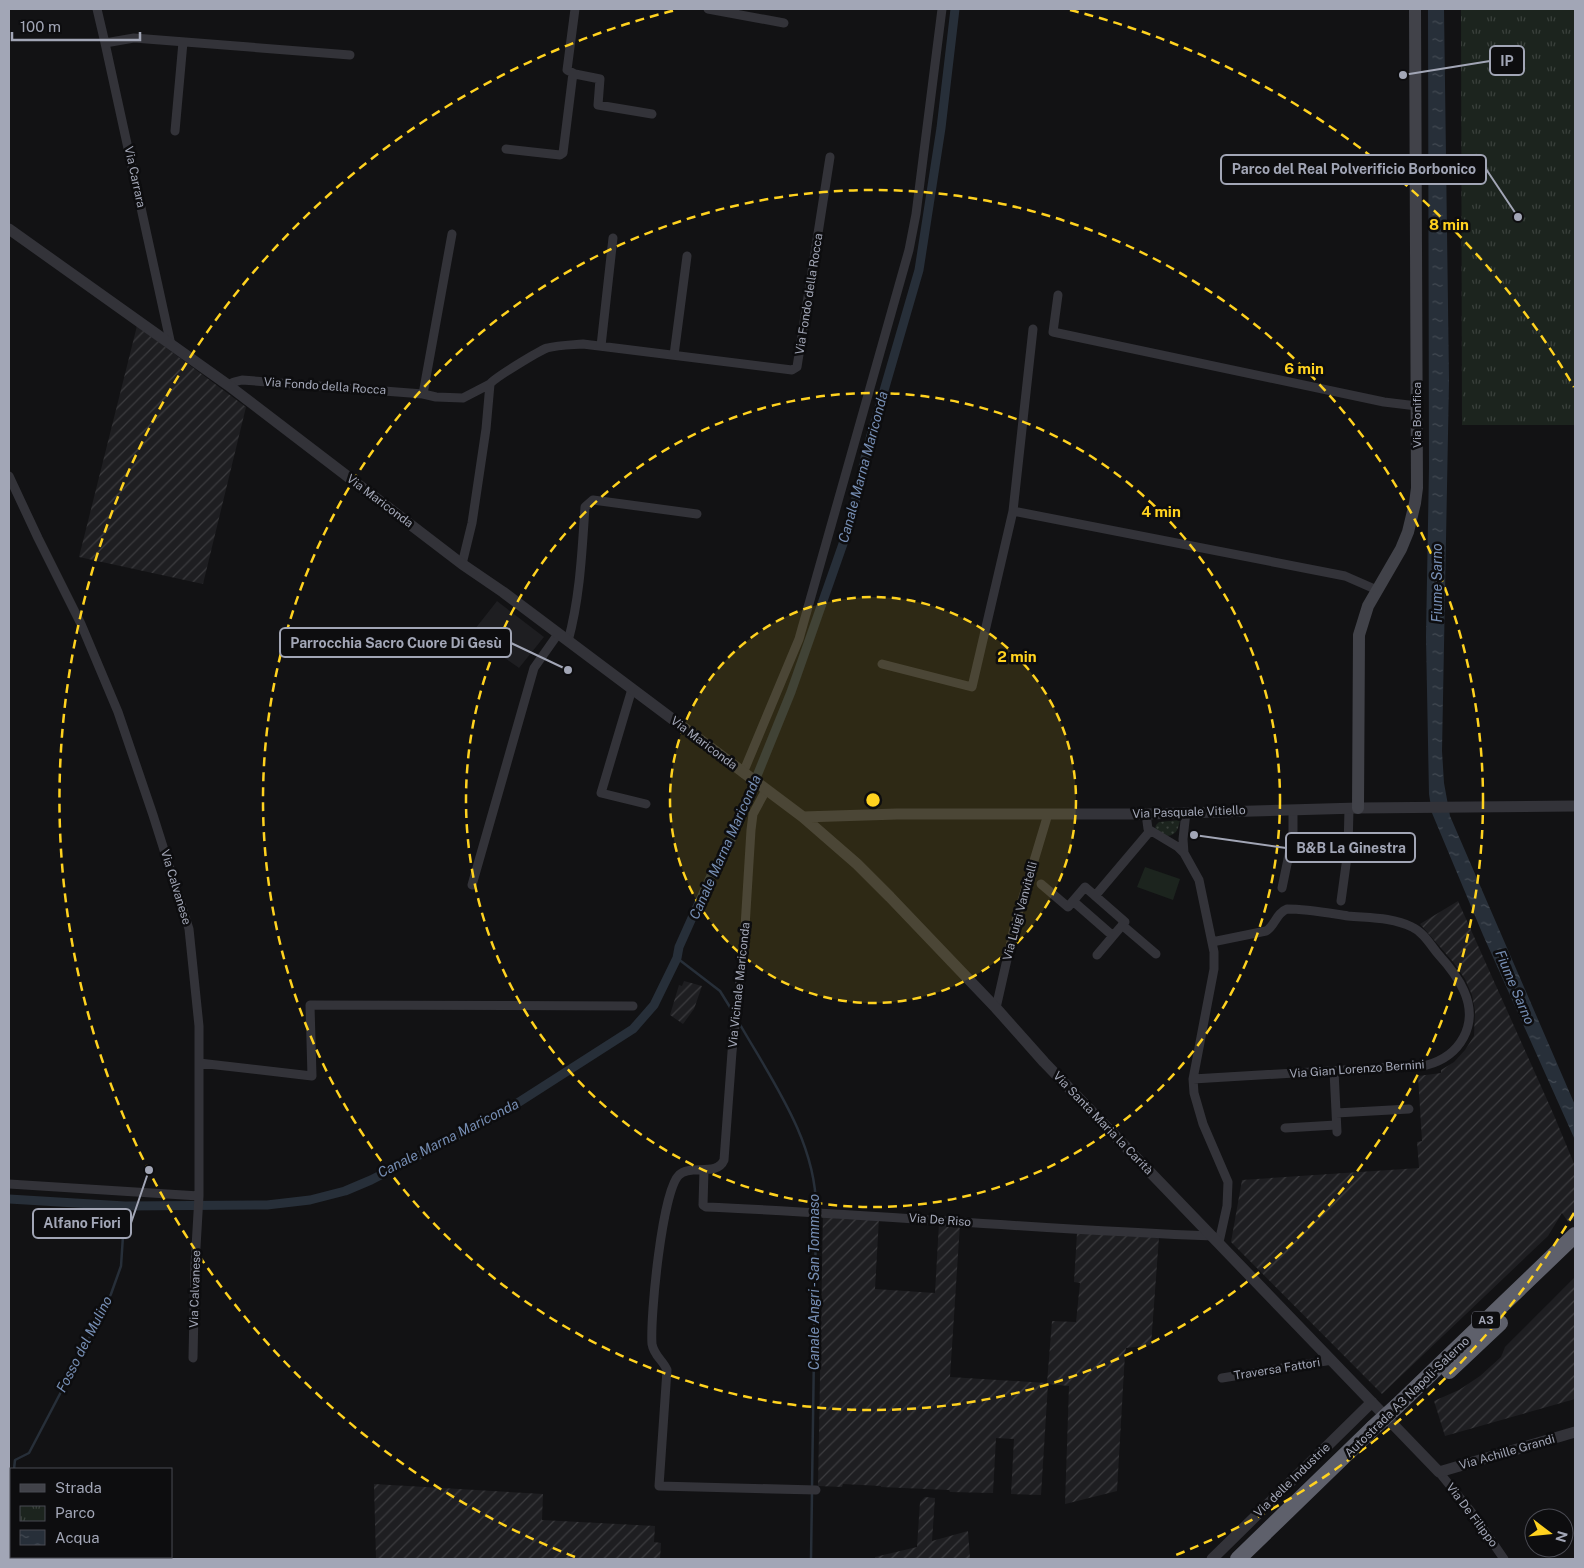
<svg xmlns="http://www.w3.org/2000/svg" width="1584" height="1568" viewBox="0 0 1584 1568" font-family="'Public Sans',sans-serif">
	<defs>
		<pattern id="industrial-furrows" width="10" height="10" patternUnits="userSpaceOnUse" patternTransform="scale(1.25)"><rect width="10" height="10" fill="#1e1e21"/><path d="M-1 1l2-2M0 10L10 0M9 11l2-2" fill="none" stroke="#3c3c3f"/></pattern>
		<pattern id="grass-dots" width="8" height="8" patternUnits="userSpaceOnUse" patternTransform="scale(1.25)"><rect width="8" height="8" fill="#1c241e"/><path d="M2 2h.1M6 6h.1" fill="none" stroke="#3a413c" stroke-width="1.8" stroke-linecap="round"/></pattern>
		<pattern id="park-tufts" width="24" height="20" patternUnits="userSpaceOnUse" patternTransform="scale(1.25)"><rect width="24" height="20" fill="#1c241e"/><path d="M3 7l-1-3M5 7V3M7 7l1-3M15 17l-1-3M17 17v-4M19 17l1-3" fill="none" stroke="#3a413c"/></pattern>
		<pattern id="water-ripples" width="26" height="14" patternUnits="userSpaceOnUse" patternTransform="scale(1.25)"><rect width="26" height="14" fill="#272f39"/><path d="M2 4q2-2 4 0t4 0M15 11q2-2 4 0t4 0" fill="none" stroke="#434a53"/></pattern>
	</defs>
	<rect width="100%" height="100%" fill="#121214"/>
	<path fill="#1e1e21" d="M 497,601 L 544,637 L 519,668 L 471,634 Z"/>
	<path fill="url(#industrial-furrows)" d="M 137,326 L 246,407 L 203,584 L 79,557 Z
		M 1458,901 L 1553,1113 L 1575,1166 L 1575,1218 L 1569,1223 L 1562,1213 L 1548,1236 L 1382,1394 L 1231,1242 L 1242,1180 L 1419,1168 L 1417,1142 L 1422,1141 L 1418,1076 L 1441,1073 L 1441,1070 L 1454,1062 L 1465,1050 L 1474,1036 L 1475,1011 L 1472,995 L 1465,979 L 1454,963 L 1420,924 Z
		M 684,981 L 702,986 L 694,1009 L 683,1024 L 670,1015 L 679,985 L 682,986 Z
		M 823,1214 L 879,1218 L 875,1289 L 935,1293 L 939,1223 L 960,1224 L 950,1377 L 1047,1383 L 1052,1321 L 1076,1322 L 1080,1283 L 1074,1282 L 1077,1233 L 1159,1237 L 1151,1345 L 1126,1348 L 1125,1353 L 1117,1491 L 1065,1504 L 1069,1386 L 1048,1384 L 1041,1495 L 1011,1494 L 1014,1439 L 996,1438 L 993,1493 L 950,1492 L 949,1490 L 881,1487 L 881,1486 L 843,1484 L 842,1487 L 818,1486 Z
		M 1575,1277 L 1575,1399 L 1445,1436 L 1434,1401 L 1459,1390 L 1480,1376 L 1501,1357 L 1505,1347 Z
		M 374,1484 L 543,1494 L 542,1520 L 655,1526 L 654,1542 L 661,1543 L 660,1559 L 376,1559 Z
		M 925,1497 L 935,1498 L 932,1541 L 968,1531 L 970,1559 L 875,1559 L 875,1557 L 917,1547 L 920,1502 Z"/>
	<path fill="url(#grass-dots)" d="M 1180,820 C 1178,829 1177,835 1167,836 L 1155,829 L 1156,825 L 1159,822 Z"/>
	<path fill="url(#park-tufts)" d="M 1461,9 L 1575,9 L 1575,425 L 1462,425 Z"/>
	<path fill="#1c241e" d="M 1145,867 L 1180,879 L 1173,900 L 1137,887 Z"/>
	<path fill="url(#water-ripples)" d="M 1428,9 L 1444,9 L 1449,381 L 1442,751 L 1444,783 L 1450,816 L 1575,1105 L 1575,1140 L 1483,935 L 1432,813 L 1429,794 L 1426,637 L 1429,468 Z"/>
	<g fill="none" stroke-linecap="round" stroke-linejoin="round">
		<path stroke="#272f39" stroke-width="2.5" d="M 677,958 L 720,991 L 733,1012
			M 738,1021 C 771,1079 817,1142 816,1210
			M 14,1469 L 15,1460 L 29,1453 L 95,1327 L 111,1294 L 121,1266 L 125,1206
			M 812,1488 L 816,1216
			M 11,1559 L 11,1557
			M 811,1559 L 812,1493"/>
		<path stroke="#272f39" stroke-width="9" d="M 9,1199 L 125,1206 L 267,1205 L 310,1200 L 345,1191 L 371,1180 L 505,1111 L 633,1029 L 654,1005 L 677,958 L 679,947 L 713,871 L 727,850 L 733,835 L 791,692 L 851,521 L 867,449 L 919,270 L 941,128 L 955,9"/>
		<path stroke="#333339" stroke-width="9" d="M 97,9 L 105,43 L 171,345
			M 575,9 L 567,70 L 575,74 L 600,79 L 598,105 L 652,114
			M 708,9 L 784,23
			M 105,43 L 134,38 L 350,55
			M 175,131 L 183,42
			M 506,149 L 560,155 L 563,153 L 573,73
			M 1058,295 L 1053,332 L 1384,402 L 1417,406
			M 601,346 L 613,238
			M 674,355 L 687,256
			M 228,385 L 234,382 L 242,380 L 423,394 L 452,234
			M 423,394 L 436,397 L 463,398 L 490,384
			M 9,476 L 38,538 L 81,624 L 118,712 L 153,815 L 189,929 L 199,1026 L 199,1196 L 195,1264 L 193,1358
			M 1013,511 L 1345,576 L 1377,590
			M 462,564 L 472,523 L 486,429 L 490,384 C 494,378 539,351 547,348 C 559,345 571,345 583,344 L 792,370 L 797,367 L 830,157
			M 568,641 C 580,598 582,551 585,507 L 593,500 L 697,514
			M 882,664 L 972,687 L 1013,511 L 1033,329
			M 632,689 L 601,793 L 646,804
			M 743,773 L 799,639 L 909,250 L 916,214 L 942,9
			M 766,790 L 753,814 L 751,830 L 744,943 L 732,1052 L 724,1160 C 717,1177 690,1164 679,1175 C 662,1191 650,1318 652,1344 C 654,1356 663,1360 667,1370 L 659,1486 L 816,1490
			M 1146,814 L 1148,829 L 1178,847 L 1184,853 L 1199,880 L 1214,952 L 1214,969 L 1193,1079 L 1194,1093 L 1203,1124 L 1228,1182 L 1227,1206 L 1219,1242
			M 1184,853 L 1183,839 L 1186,812
			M 1041,884 L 1068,907 L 1073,901
			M 472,885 L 534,668 L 558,634
			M 1085,887 L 1125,922 L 1113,936 L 1073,901 Z
			M 1282,888 L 1293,835 L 1293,810
			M 1095,896 L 1150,831
			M 1341,901 L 1348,850 L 1349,808
			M 1122,925 L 1156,954
			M 1097,955 L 1113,936
			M 996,1008 L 1015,924 L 1048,814
			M 199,1063 L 312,1076 L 310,1005 L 633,1006
			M 1334,1071 L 1337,1132
			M 1193,1079 L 1427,1065 C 1460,1056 1479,1025 1464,991 C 1458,977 1448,965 1438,954 C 1430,944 1423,932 1412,927 C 1392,917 1369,918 1348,916 C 1328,913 1307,909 1287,909 C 1276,913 1275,926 1266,931 L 1212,942
			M 1336,1113 L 1409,1109
			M 1285,1128 L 1336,1125
			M 704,1170 L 703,1205 L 706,1207 C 875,1214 1044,1230 1213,1236
			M 9,1184 L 199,1196
			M 1222,1378 L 1332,1360
			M 1439,1472 L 1473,1514 L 1504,1559"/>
		<path stroke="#333339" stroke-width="11" d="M 9,229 L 228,385 L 462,564 L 503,592 L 803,817 L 857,864 L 890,897 L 996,1008 L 1044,1062 L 1439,1472 L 1575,1432
			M 803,817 L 897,814 L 1146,814 L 1358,808 L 1575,806
			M 1212,1559 L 1372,1402"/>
		<path stroke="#414249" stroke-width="12" d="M 1358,808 L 1359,635 L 1368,606 L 1401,549 L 1408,532 L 1415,503 L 1417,488 L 1415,9"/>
		<path stroke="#5e606b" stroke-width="16" d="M 1449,1371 L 1500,1323
			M 1397,1406 L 1575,1235
			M 1238,1559 L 1373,1428"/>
		<path stroke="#5e606b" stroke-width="16" d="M 1373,1428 L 1397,1406"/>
	</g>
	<circle cx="873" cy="800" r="203" fill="#ffd21f" fill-opacity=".12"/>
	<g fill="none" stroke="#ffd21f" stroke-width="2.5" stroke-dasharray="9 6">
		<circle cx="873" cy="800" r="203"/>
		<circle cx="873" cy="800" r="407"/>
		<circle cx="873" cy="800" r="610"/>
		<path d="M1574 1213A814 814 0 0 1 1171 1557M575 1557A814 814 0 0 1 676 10M1070 10A814 814 0 0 1 1574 387"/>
	</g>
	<g text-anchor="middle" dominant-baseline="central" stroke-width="5" stroke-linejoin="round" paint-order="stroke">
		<rect fill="#0d0d0f" stroke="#757884" stroke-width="1" x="1472" y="1311.5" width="28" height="17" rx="4"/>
		<g font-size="11" font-weight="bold" fill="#a2a6b6">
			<text x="1486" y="1320">A3</text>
		</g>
		<g font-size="12" fill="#a2a6b6" stroke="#0d0d0f">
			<text transform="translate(135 177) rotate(78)">Via Carrara</text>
			<text transform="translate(809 294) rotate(-81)">Via Fondo della Rocca</text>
			<text transform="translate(325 386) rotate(4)">Via Fondo della Rocca</text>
			<text transform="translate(1417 415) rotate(-90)">Via Bonifica</text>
			<text transform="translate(380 501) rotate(37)">Via Mariconda</text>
			<text transform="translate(704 743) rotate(37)">Via Mariconda</text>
			<text transform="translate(1189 812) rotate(-2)">Via Pasquale Vitiello</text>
			<text transform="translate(176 887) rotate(73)">Via Calvanese</text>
			<text transform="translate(1020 911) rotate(-75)">Via Luigi Vanvitelli</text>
			<text transform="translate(739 985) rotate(-84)">Via Vicinale Mariconda</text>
			<text transform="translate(1357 1069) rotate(-4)">Via Gian Lorenzo Bernini</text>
			<text transform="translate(1103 1123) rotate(46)">Via Santa Maria la Carità</text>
			<text transform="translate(940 1220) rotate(4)">Via De Riso</text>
			<text transform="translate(195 1289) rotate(-88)">Via Calvanese</text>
			<text transform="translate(1277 1369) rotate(-9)">Traversa Fattori</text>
			<text transform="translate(1407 1397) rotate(-44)">Autostrada A3 Napoli-Salerno</text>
			<text transform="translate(1507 1452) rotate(-16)">Via Achille Grandi</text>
			<text transform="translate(1292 1480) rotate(-44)">Via delle Industrie</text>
			<text transform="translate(1472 1515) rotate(53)">Via De Filippo</text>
		</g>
		<g font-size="14" font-style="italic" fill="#768eb4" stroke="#0d0d0f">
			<text transform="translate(863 467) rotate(-75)">Canale Marna Mariconda</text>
			<text transform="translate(1437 583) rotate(-90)">Fiume Sarno</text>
			<text transform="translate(725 847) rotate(-66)">Canale Marna Mariconda</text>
			<text transform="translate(1515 987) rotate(67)">Fiume Sarno</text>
			<text transform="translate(448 1138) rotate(-27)">Canale Marna Mariconda</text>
			<text transform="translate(814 1282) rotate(-90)">Canale Angri - San Tommaso</text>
			<text transform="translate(84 1344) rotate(-63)">Fosso del Mulino</text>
		</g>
	</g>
	<circle cx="873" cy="800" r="8" fill="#ffd21f" stroke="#0d0d0f" stroke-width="2.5"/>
	<g font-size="15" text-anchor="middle" font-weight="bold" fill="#ffd21f" stroke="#0d0d0f" stroke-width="5" stroke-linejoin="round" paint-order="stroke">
		<text x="1449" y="230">8 min</text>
		<text x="1304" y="374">6 min</text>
		<text x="1161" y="517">4 min</text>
		<text x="1017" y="662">2 min</text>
	</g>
	<path fill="none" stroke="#a2a6b6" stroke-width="2" d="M1403 75L1490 61M1518 217L1486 169M568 670L511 643M1194 835L1286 848M149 1170L131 1223"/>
	<g fill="#a2a6b6" stroke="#0d0d0f" stroke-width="2">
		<circle cx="1403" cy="75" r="5"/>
		<circle cx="1518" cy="217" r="5"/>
		<circle cx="568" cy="670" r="5"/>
		<circle cx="1194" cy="835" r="5"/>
		<circle cx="149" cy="1170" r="5"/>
	</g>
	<g fill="#0d0d0f" stroke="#a2a6b6" stroke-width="2">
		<rect x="1490" y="46" width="34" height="29" rx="5"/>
		<rect x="1221" y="155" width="265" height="29" rx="5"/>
		<rect x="280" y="628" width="231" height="29" rx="5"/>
		<rect x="1286" y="833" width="129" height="29" rx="5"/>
		<rect x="33" y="1209" width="98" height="29" rx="5"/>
	</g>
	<g font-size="14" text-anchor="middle" font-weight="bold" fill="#a2a6b6">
		<text x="1507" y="66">IP</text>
		<text x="1354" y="174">Parco del Real Polverificio Borbonico</text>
		<text x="396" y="648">Parrocchia Sacro Cuore Di Gesù</text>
		<text x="1351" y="853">B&amp;B La Ginestra</text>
		<text x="82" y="1228">Alfano Fiori</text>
	</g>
	<rect width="1584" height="1568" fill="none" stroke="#a2a6b6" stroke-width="20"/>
	<rect x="10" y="1468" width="162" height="90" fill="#0d0d0f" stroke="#494a52"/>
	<rect x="20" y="1484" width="25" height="8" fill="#414249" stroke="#494a52"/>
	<text x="55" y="1493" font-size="15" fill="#a2a6b6">Strada</text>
	<rect x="20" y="1506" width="25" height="15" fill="url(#park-tufts)" stroke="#494a52"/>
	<text x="55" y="1518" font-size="15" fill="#a2a6b6">Parco</text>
	<rect x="20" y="1530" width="25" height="15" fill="url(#water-ripples)" stroke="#494a52"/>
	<text x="55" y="1543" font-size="15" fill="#a2a6b6">Acqua</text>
	<g transform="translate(1549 1533) rotate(106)"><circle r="24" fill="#0d0d0f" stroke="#494a52"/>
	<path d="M0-4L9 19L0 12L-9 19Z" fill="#ffd21f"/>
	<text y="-8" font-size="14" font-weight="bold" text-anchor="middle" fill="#a2a6b6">N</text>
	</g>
	<path d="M12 32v8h128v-8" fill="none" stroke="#a2a6b6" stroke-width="2.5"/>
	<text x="20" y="32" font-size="15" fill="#a2a6b6" stroke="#0d0d0f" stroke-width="4" paint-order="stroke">100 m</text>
</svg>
